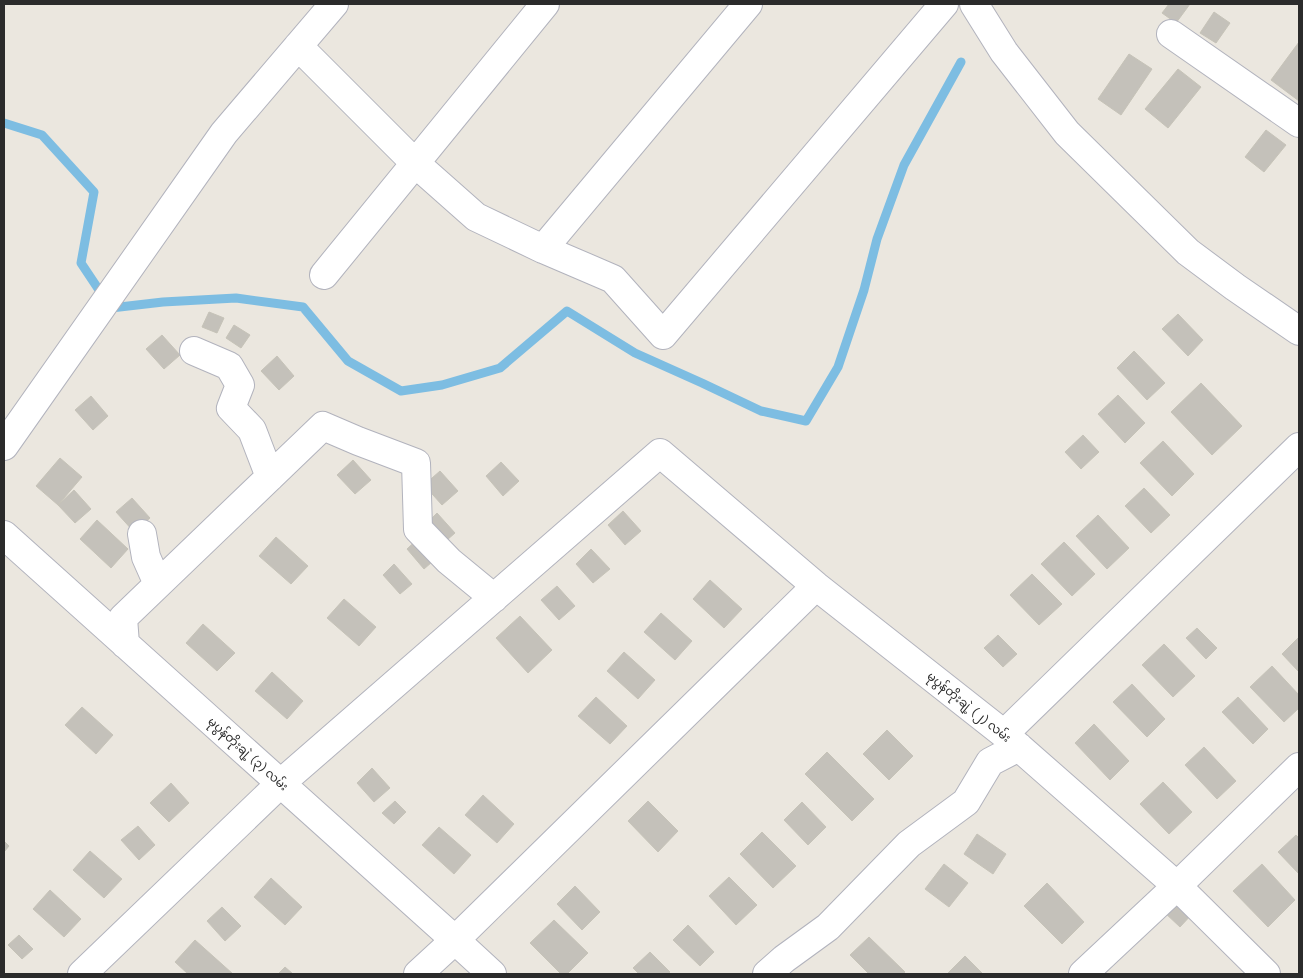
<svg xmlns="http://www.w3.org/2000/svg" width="1303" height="978" viewBox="0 0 1303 978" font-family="'DM Sans','Noto Sans Myanmar',sans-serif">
	<rect width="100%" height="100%" fill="#ebe7df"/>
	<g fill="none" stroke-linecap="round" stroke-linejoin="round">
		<path stroke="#7dbde2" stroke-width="9" d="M 4,123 L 42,135 L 94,192 L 81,263 L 111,308 L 163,302 L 236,298 L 303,307 L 348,361 L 401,391 L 442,385 L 500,368 L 567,311 L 635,353 L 702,383 L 761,411 L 806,421 L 838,367 L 864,290 L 877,239 L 904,165 L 961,62"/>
	</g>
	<path fill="#c4c1ba" stroke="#c6c3b8" d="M 1169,4 L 1190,4 L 1176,23 L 1162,13 Z
		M 1214,12 L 1230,23 L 1216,43 L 1200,33 Z
		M 1299,42 L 1299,101 L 1271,80 Z
		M 1129,54 L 1152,69 L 1121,115 L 1098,99 Z
		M 1178,69 L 1201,87 L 1168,128 L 1145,109 Z
		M 1266,130 L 1286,145 L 1264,172 L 1245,157 Z
		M 209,312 L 224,318 L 217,333 L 202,327 Z
		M 1178,314 L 1203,340 L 1188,356 L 1162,329 Z
		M 234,325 L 250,335 L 241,348 L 226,338 Z
		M 162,335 L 180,355 L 164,369 L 146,349 Z
		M 1134,351 L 1165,383 L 1147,400 L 1117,368 Z
		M 277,356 L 294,376 L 279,390 L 261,371 Z
		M 1201,383 L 1242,426 L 1212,455 L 1171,412 Z
		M 1118,395 L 1145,423 L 1125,443 L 1098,414 Z
		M 91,396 L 108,416 L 93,430 L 75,410 Z
		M 1083,435 L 1099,452 L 1081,469 L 1065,452 Z
		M 1163,441 L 1194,474 L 1172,496 L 1140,463 Z
		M 60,458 L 82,477 L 58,505 L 36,486 Z
		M 353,460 L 371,480 L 355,494 L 337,475 Z
		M 501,462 L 519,481 L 503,496 L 486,476 Z
		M 440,471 L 458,491 L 442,505 L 424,485 Z
		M 1144,488 L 1170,515 L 1151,533 L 1125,506 Z
		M 74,490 L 91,509 L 75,523 L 58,505 Z
		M 132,498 L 150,518 L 134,532 L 116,512 Z
		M 623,511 L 641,531 L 625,545 L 608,525 Z
		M 437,513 L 455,533 L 439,547 L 422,528 Z
		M 1098,515 L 1129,548 L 1107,569 L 1076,536 Z
		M 97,520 L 128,549 L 111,568 L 80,539 Z
		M 422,535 L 440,555 L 424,569 L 407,549 Z
		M 276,537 L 308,566 L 291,584 L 259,556 Z
		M 1064,542 L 1095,574 L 1072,596 L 1041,564 Z
		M 591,549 L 610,569 L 593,583 L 576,564 Z
		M 394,564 L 412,584 L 400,594 L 383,575 Z
		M 1032,574 L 1062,604 L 1039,625 L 1010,595 Z
		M 710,580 L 742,609 L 724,628 L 693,599 Z
		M 557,586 L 575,606 L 559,620 L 541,600 Z
		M 344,599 L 376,627 L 359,646 L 327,618 Z
		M 661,613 L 692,641 L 675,660 L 644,632 Z
		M 520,616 L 552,650 L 528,673 L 496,638 Z
		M 203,624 L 235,653 L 217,671 L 186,643 Z
		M 1197,628 L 1217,648 L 1206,659 L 1186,638 Z
		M 998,635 L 1017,654 L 1003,667 L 984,648 Z
		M 1299,637 L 1299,672 L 1282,654 Z
		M 1164,644 L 1195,676 L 1173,697 L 1142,665 Z
		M 624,652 L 655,680 L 638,699 L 607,671 Z
		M 1272,666 L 1299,695 L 1299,708 L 1284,722 L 1250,687 Z
		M 272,672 L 303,701 L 287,719 L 255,691 Z
		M 1132,684 L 1165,719 L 1147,737 L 1113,702 Z
		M 596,697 L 627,726 L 610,744 L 578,716 Z
		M 1238,697 L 1268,729 L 1253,744 L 1222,712 Z
		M 82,707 L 113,735 L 96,754 L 65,725 Z
		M 1094,724 L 1129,761 L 1110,780 L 1075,743 Z
		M 887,730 L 913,756 L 889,780 L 863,754 Z
		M 1204,747 L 1236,781 L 1217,799 L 1185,765 Z
		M 827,752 L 874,799 L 852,821 L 805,774 Z
		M 372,768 L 390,788 L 374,802 L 357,783 Z
		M 1163,782 L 1192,812 L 1169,834 L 1140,804 Z
		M 171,783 L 189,803 L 169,822 L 150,803 Z
		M 483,795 L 514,824 L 497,843 L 465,815 Z
		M 395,801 L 406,812 L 394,824 L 382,813 Z
		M 648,801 L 678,831 L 658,852 L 628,821 Z
		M 802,802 L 826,827 L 808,845 L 784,820 Z
		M 138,826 L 155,845 L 139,860 L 121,840 Z
		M 439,827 L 471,855 L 454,874 L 422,845 Z
		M 762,832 L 796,866 L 773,888 L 740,854 Z
		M 977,834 L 1006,854 L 993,874 L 964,854 Z
		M 1296,835 L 1299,838 L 1299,874 L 1278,852 Z
		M 4,841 L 9,846 L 4,852 Z
		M 90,851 L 122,879 L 104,898 L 73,870 Z
		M 944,864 L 968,883 L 949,907 L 925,889 Z
		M 1262,864 L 1295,900 L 1268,927 L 1233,891 Z
		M 729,877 L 757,905 L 736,925 L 709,896 Z
		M 271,878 L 302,907 L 285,925 L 254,897 Z
		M 1047,883 L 1084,922 L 1062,944 L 1024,906 Z
		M 575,886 L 600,912 L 582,930 L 557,904 Z
		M 50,890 L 81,919 L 64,937 L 33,909 Z
		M 1177,899 L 1193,913 L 1180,927 L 1164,912 Z
		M 222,907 L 241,926 L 225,941 L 207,921 Z
		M 554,920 L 588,953 L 567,974 L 561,974 L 530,943 Z
		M 688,925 L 714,952 L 700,966 L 673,940 Z
		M 19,935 L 33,949 L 22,959 L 8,945 Z
		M 869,937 L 905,972 L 903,974 L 869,974 L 850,955 Z
		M 195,940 L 233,974 L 188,974 L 175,962 Z
		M 650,952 L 670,972 L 668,974 L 639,974 L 633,968 Z
		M 965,956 L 983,974 L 947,974 Z
		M 285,967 L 293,974 L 278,974 Z"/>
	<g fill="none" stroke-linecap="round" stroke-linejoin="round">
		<defs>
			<path id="minor" d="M 974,4 L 1004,52 L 1067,133 L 1188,252 L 1235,287 L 1299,331
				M 1171,34 L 1299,123
				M 298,46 L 415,163 L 476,217 L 543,249 L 613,279 L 663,335 L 944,4
				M 543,249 L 748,4
				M 324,275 L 545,4
				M 194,351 L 229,366 L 240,385 L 231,408 L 252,430 L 270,477
				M 4,446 L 224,133 L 334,4
				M 142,534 L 146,557 L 158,584
				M 4,535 L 455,940 L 492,974
				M 125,644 L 123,618 L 323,426 L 358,441 L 416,463 L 418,529 L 449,561 L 494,598
				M 1004,734 L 1299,447
				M 82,974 L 281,783 L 660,453 L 816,586 L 1004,734 L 1177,886 L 1266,974
				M 418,974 L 455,940 L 816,586
				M 767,974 L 784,959 L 828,927 L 909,844 L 966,802 L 990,762 L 1019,747
				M 1083,974 L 1177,886 L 1299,767"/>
		</defs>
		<use href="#minor" stroke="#b2b3bd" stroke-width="30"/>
		<use href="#minor" stroke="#fff" stroke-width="28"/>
	</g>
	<g text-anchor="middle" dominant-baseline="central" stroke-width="4.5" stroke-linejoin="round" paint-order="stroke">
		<g font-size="12" fill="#2b2b2b" stroke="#fff">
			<text transform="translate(969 707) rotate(39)">မုပွန်တိုးချဲ့ (၂) လမ်း</text>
			<text transform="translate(248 754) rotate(42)">မုပွန်တိုးချဲ့ (၃) လမ်း</text>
		</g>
	</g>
	<rect width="1303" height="978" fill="none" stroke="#2b2b2b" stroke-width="10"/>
</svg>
